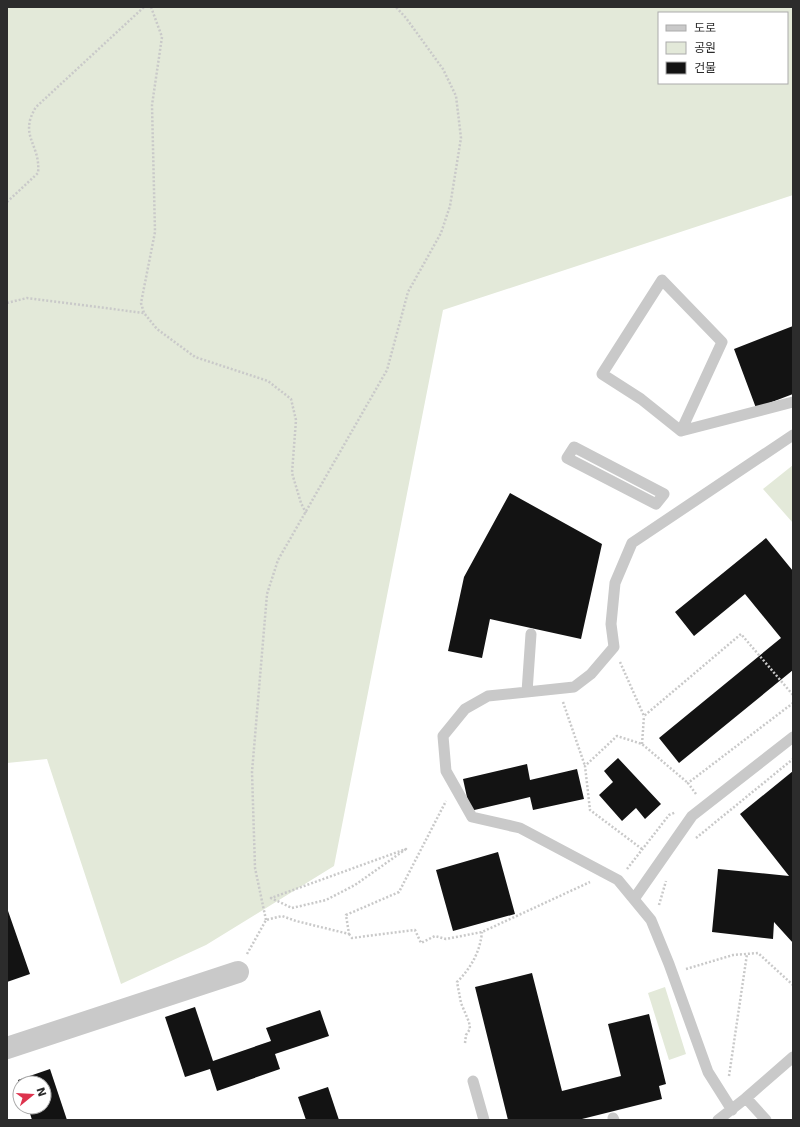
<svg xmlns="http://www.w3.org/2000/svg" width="800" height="1127" viewBox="0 0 800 1127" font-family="'DejaVu Sans','Noto Sans KR',sans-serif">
	<rect width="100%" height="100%" fill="#fff"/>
	<path fill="#e3e9d9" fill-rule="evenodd" d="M 7,7 L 793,7 L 793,195 L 443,310 L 334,866 L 206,945 L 121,984 L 47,759 L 7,763 ZM 659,13 L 787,13 L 787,83 L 659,83 Z
		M 793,465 L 793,523 L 763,489 Z
		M 665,987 L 686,1054 L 669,1060 L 648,993 Z"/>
	<path fill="#131313" d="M 793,326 L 793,394 L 756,408 L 734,349 Z
		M 510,493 L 602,544 L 581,639 L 490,619 L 482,658 L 448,651 L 464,577 Z
		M 766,538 L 793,571 L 793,670 L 679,763 L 659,738 L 781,638 L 745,594 L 694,636 L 675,612 Z
		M 618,758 L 661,804 L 645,819 L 636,808 L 622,821 L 599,795 L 613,782 L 604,771 Z
		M 527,764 L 530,780 L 577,769 L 584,799 L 533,810 L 530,797 L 470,811 L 463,779 Z
		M 793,771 L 793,943 L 774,922 L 773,939 L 712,932 L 718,869 L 789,876 L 740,814 Z
		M 498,852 L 515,914 L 453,931 L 436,870 Z
		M 7,908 L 30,974 L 7,982 Z
		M 532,973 L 562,1091 L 621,1076 L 608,1024 L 649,1014 L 666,1084 L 659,1086 L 662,1099 L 578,1120 L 508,1120 L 475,987 Z
		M 195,1007 L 213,1061 L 271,1041 L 266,1028 L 320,1010 L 329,1036 L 275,1054 L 280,1069 L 217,1091 L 210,1069 L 185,1077 L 165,1017 Z
		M 50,1069 L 67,1120 L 32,1120 L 28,1107 L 44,1107 L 44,1083 L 19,1083 L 18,1080 Z
		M 328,1087 L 339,1120 L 306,1120 L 298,1097 Z"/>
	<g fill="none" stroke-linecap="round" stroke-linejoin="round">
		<path stroke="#c9c9c9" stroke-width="2.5" stroke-dasharray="2 2" stroke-linecap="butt" d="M 151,7 L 162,37 L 152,105 L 155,232 L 141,303 L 144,313 L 157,329 L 195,357 L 268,381 L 291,399 L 296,420 L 292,473 L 301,503 L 306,513
			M 7,202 L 38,173 C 41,144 18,136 36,107 L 144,7
			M 7,303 L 27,298 L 144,313
			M 620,662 L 644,716 L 741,634 L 793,695
			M 563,702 L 585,766
			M 642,744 L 644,716
			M 696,794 L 688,783 L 793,703
			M 696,838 L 793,759
			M 406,849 L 355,885 L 326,900 L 292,908 L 271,898 Z
			M 642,849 L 590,810 L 585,766 L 617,736 L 642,744 L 688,783
			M 627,869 L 669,815 L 676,812
			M 659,905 L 666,881
			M 266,920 L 255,868 L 252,772 L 267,594 L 278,560 L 387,370 L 408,292 L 441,233 L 450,206 L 461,138 L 456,96 L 443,69 L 406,18 L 396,7
			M 349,934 L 352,938 L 415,930 L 421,943 L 435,936 L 446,939 L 482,932 L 590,882
			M 247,954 L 266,920 L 282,916 L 296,921 L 349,934 L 346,915 L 399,892 L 446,801
			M 686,969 L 733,955 L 758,953 L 793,985
			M 465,1043 L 466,1035 L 470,1029 L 469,1022 L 461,1003 L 457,982 C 471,968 480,952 482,932
			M 729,1076 L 747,954"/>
		<path stroke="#c9c9c9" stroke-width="11" d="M 662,280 L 722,342 L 681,431 L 641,399 L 602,374 Z
			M 681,431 L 793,402
			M 574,447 L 664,494 L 656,504 L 567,458 Z
			M 527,692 L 531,634
			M 634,899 L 692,816 L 793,737
			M 473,1081 L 484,1120
			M 746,1098 L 766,1120
			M 732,1110 L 708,1072 L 669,964 L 651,920 L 618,880 L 520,828 L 472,817 L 446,771 L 443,736 L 465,709 L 488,696 L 574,687 L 591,674 L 614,647 L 611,624 L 615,583 L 632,543 L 793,435
			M 613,1118 L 614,1120
			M 718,1120 L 746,1098 L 793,1057"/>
		<path stroke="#c9c9c9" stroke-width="22" d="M 7,1048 L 238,972"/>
	</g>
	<rect width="800" height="1127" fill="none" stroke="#2c2c2c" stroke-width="16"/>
	<rect x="658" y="12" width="130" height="72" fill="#ffffff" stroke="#ababab"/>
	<rect x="666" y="25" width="20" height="6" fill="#c9c9c9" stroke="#ababab"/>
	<text x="694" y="32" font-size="12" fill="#2c2c2c">도로</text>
	<rect x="666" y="42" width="20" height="12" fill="#e3e9d9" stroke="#ababab"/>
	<text x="694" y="52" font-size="12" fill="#2c2c2c">공원</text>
	<rect x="666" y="62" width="20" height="12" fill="#131313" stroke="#ababab"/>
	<text x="694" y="72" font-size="12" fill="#2c2c2c">건물</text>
	<g transform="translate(32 1095) rotate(72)"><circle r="19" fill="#ffffff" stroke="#ababab"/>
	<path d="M0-3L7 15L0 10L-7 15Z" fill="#dd334d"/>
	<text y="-6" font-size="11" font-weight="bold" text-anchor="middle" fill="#2c2c2c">N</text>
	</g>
</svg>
